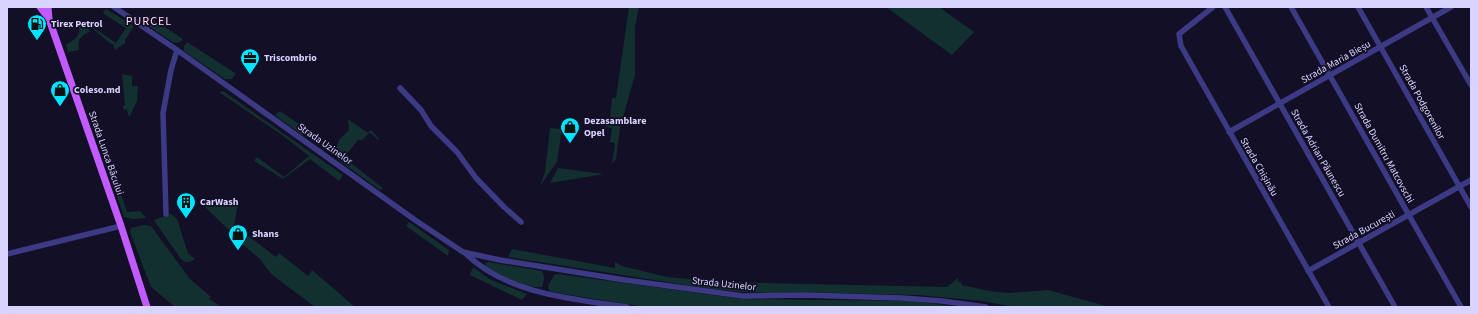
<svg xmlns="http://www.w3.org/2000/svg" width="1478" height="314" viewBox="0 0 1478 314" font-family="'Source Sans 3',sans-serif">
	<rect width="100%" height="100%" fill="#130f26"/>
	<path fill="#12302f" d="M 629,7 L 639,7 L 635,27 L 635,75 L 620,128 L 616,159 L 612,164 L 615,143 L 610,142 L 612,128 L 606,127 L 607,122 L 612,123 L 613,118 L 610,117 L 612,98 L 616,98 Z
		M 886,7 L 939,7 L 974,32 L 952,55 Z
		M 106,9 L 134,26 L 125,40 L 125,43 L 115,50 L 113,44 L 111,44 L 93,29 L 94,28 L 116,43 L 126,28 L 104,14 L 103,12 Z
		M 147,16 L 183,39 L 180,42 L 174,43 L 147,25 L 146,22 Z
		M 81,21 L 81,25 L 91,31 C 81,36 77,38 79,50 L 68,52 L 66,45 C 75,39 81,36 79,24 Z
		M 187,42 L 235,73 L 236,73 L 232,79 L 225,79 L 184,51 L 184,46 Z
		M 122,74 L 132,76 L 132,86 L 138,86 L 137,101 L 130,116 L 128,115 L 127,109 L 124,110 L 123,106 L 125,105 Z
		M 223,91 L 343,175 L 339,181 L 310,159 L 283,179 L 254,161 L 257,157 L 284,177 L 309,156 L 282,135 L 219,92 Z
		M 280,111 L 296,122 L 307,132 L 302,135 L 275,115 Z
		M 348,119 L 368,133 L 371,130 L 379,139 L 378,140 L 372,134 L 369,133 L 362,140 L 358,140 L 346,155 L 348,157 L 346,159 L 383,188 L 380,190 L 341,162 L 334,155 L 339,140 L 349,130 Z
		M 550,128 L 562,129 L 557,162 L 540,186 L 545,172 Z
		M 558,168 L 604,174 L 550,183 Z
		M 117,182 L 127,212 L 140,211 L 146,218 L 133,219 L 124,217 L 115,190 Z
		M 238,204 L 234,225 L 276,257 L 279,253 L 308,276 L 312,270 L 355,307 L 315,307 L 271,274 L 260,259 L 231,235 L 232,233 L 203,205 Z
		M 171,214 L 177,219 L 188,253 L 195,259 L 190,262 L 185,262 L 181,259 L 155,222 L 154,220 Z
		M 409,222 L 449,250 L 448,256 L 406,226 Z
		M 144,225 L 151,226 L 190,279 L 211,297 L 209,299 L 222,307 L 175,307 L 151,287 L 130,232 L 131,228 Z
		M 512,249 L 615,268 L 615,262 L 622,266 L 667,277 L 721,282 L 947,287 L 958,278 L 958,283 L 960,281 L 962,285 L 989,291 L 1008,293 L 1048,290 L 1106,306 L 1118,307 L 1013,307 L 983,301 L 918,295 L 794,292 L 770,293 L 743,292 L 705,288 L 508,257 Z
		M 488,262 L 542,271 C 545,276 544,282 542,287 C 529,290 498,274 486,267 L 485,263 Z
		M 473,267 L 491,280 L 527,294 L 522,300 L 470,275 Z
		M 558,274 L 742,299 L 912,301 L 960,307 L 645,307 L 552,292 L 549,291 L 548,286 L 554,275 Z"/>
	<g fill="none" stroke-linecap="round" stroke-linejoin="round">
		<path stroke="#3d3a85" stroke-width="5.5" d="M 114,7 L 177,50 L 415,220 L 463,252 L 500,260 L 625,280 L 743,296 L 802,295 L 902,298 L 942,301 L 986,307
			M 1213,7 L 1179,34 L 1181,46 L 1329,307
			M 1225,7 L 1395,307
			M 1291,7 L 1461,307
			M 1358,7 L 1471,207
			M 1426,7 L 1471,85
			M 400,88 L 421,110 L 431,126 L 457,152 L 476,178 L 504,207 L 521,222
			M 1229,132 L 1451,7
			M 166,214 L 163,113 L 171,70 L 177,50
			M 465,253 C 507,294 571,299 627,307
			M 7,254 L 121,226
			M 1308,271 L 1471,180"/>
		<path stroke="#c25bff" stroke-width="7" d="M 40,7 L 49,19
			M 48,7 L 49,19 L 121,226 L 147,307"/>
	</g>
	<defs>
		<symbol id="fuel-pin" viewBox="-11 -11 22 30"><path d="M0 17L-7.5 6A9.5 9.5 0 1 1 7.5 6Z" fill="#00e5ff" stroke="#130f26"/><path d="M-5.5-6h7V0h2V4h1.3V-2.5L3-4.5l.8-.8L6-3V5H2.5V1h-1V6h-7ZM-4.2-4.7v3.2H.2V-4.7Z" fill="#111"/></symbol>
		<symbol id="office-pin" viewBox="-11 -11 22 30"><path d="M0 17L-7.5 6A9.5 9.5 0 1 1 7.5 6Z" fill="#00e5ff" stroke="#130f26"/><path d="M-6-3h4V-5.5h4V-3h4V5H-6ZM-1-4.5V-3h2v-1.5ZM-6 0V1H6V0Z" fill="#111"/></symbol>
		<symbol id="shop-pin" viewBox="-11 -11 22 30"><path d="M0 17L-7.5 6A9.5 9.5 0 1 1 7.5 6Z" fill="#00e5ff" stroke="#130f26"/><path d="M-5-2.5h2.3a2.7 3.5 0 0 1 5.4 0H5L5.5 6h-11ZM-1.5-2.5h3a1.5 2.3 0 0 0-3 0Z" fill="#111"/></symbol>
		<symbol id="building-pin" viewBox="-11 -11 22 30"><path d="M0 17L-7.5 6A9.5 9.5 0 1 1 7.5 6Z" fill="#00e5ff" stroke="#130f26"/><path d="M-4-6H4V6H1V3H-1V6H-4ZM-2.5-4.3h1.7v1.8h-1.7ZM.8-4.3h1.7v1.8H.8ZM-2.5-1h1.7V.8h-1.7ZM.8-1h1.7V.8H.8Z" fill="#111"/></symbol>
	</defs>
	<g fill-rule="evenodd">
		<use href="#fuel-pin" x="26" y="13" width="22" height="30"/>
		<use href="#office-pin" x="239" y="47" width="22" height="30"/>
		<use href="#shop-pin" x="49" y="79" width="22" height="30"/>
		<use href="#shop-pin" x="559" y="116" width="22" height="30"/>
		<use href="#building-pin" x="175" y="191" width="22" height="30"/>
		<use href="#shop-pin" x="227" y="223" width="22" height="30"/>
	</g>
	<g text-anchor="middle" dominant-baseline="central" stroke-width="3.5" stroke-linejoin="round" paint-order="stroke">
		<g font-size="10" font-weight="bold" fill="#d9d4ff" stroke="#130f26" text-anchor="start">
			<text x="51" y="24">Tirex Petrol</text>
			<text x="264" y="58">Triscombrio</text>
			<text x="74" y="90">Coleso.md</text>
			<text x="584" y="121">Dezasamblare<tspan x="584" dy="12">Opel</tspan></text>
			<text x="200" y="202">CarWash</text>
			<text x="252" y="234">Shans</text>
		</g>
		<g font-size="10" fill="#d9d4ff" stroke="#130f26">
			<text transform="translate(1336 62) rotate(-29)">Strada Maria Bieșu</text>
			<text transform="translate(1422 102) rotate(61)">Strada Podgorenilor</text>
			<text transform="translate(325 144) rotate(35)">Strada Uzinelor</text>
			<text transform="translate(106 153) rotate(71)">Strada Lunca Bâcului</text>
			<text transform="translate(1318 153) rotate(60)">Strada Adrian Păunescu</text>
			<text transform="translate(1384 153) rotate(61)">Strada Dumitru Matcovschi</text>
			<text transform="translate(1259 167) rotate(60)">Strada Chișinău</text>
			<text transform="translate(1364 230) rotate(-29)">Strada București</text>
			<text transform="translate(724 284) rotate(6)">Strada Uzinelor</text>
		</g>
		<g font-size="12" letter-spacing="1" fill="#ffd6f0" stroke="#130f26">
			<text x="149" y="21">PURCEL</text>
		</g>
	</g>
	<rect width="1478" height="314" fill="none" stroke="#d9d4ff" stroke-width="16"/>
</svg>
